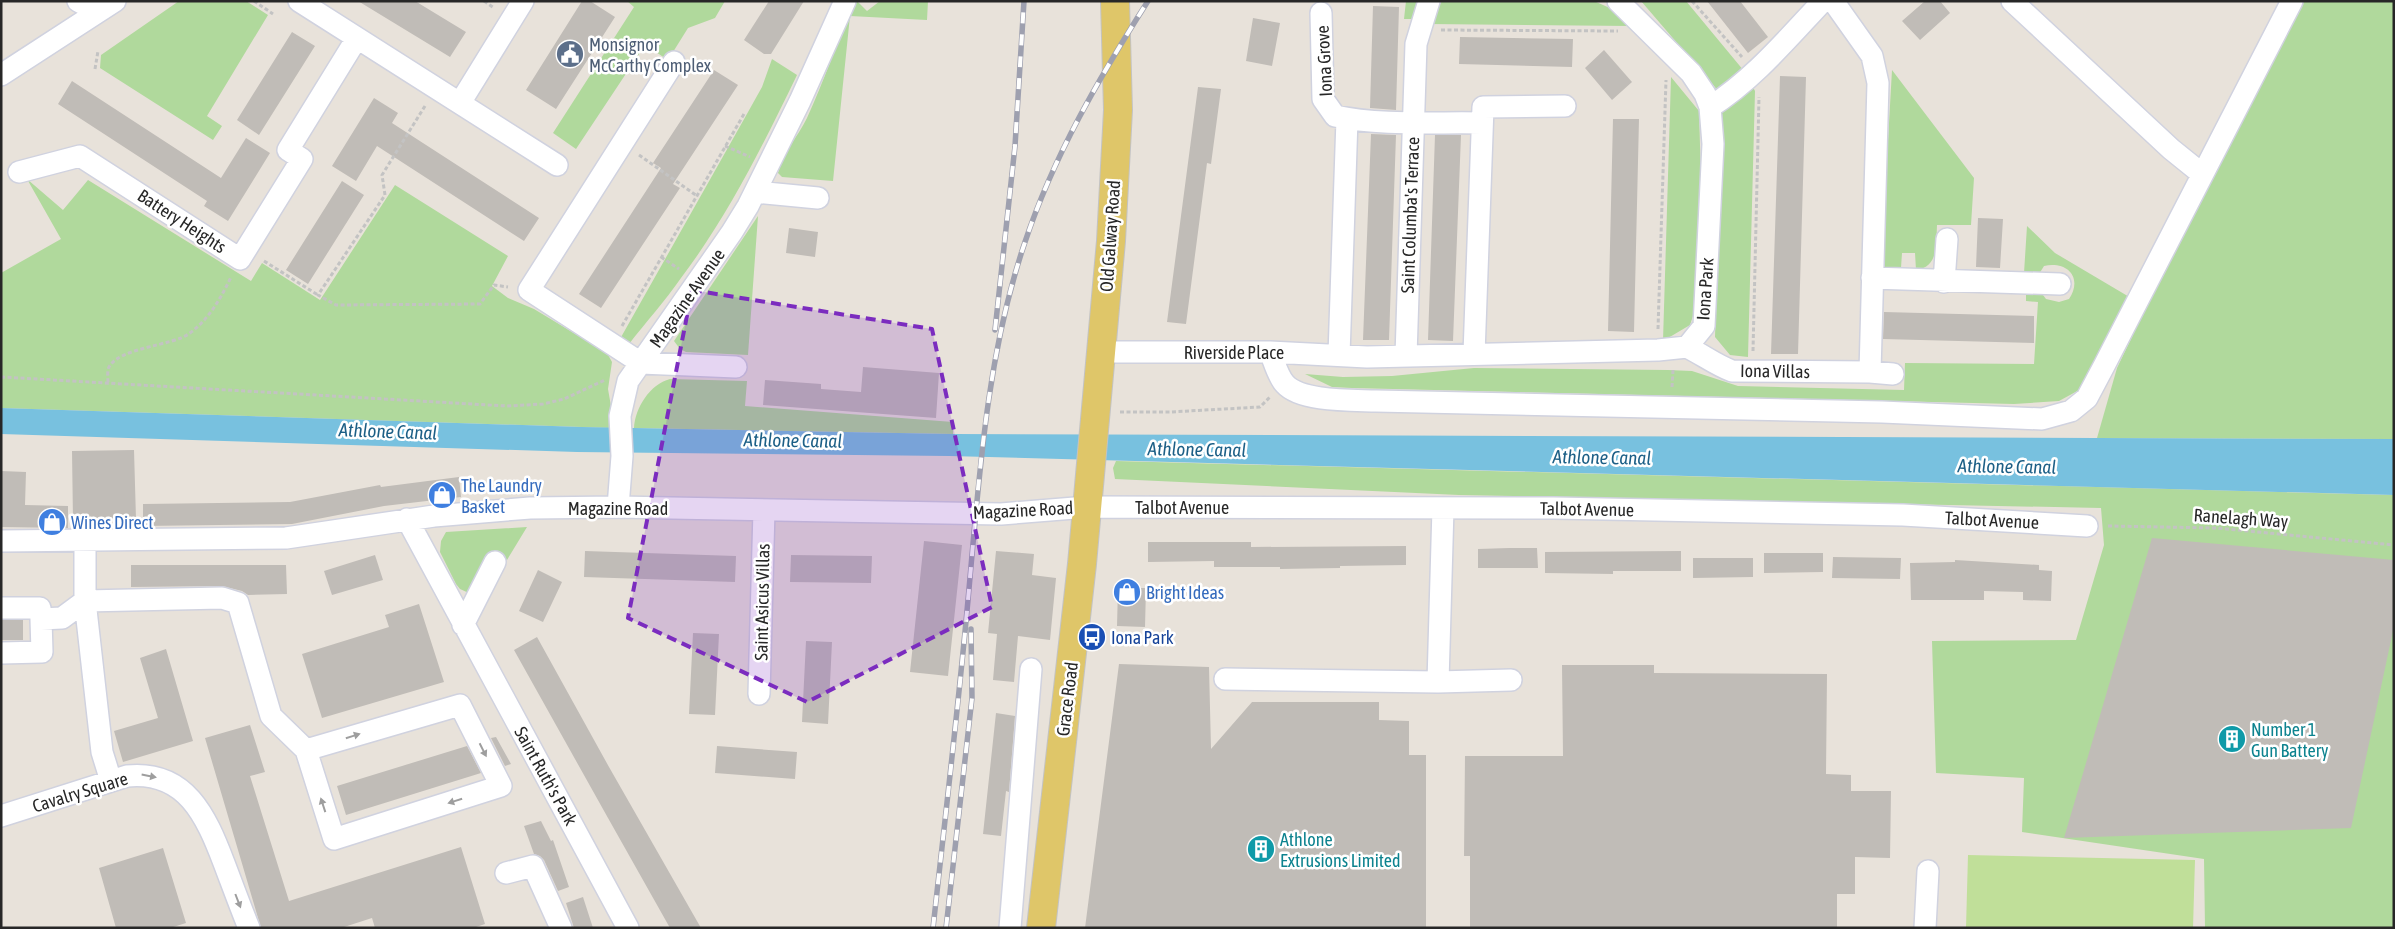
<svg xmlns="http://www.w3.org/2000/svg" width="2395" height="929" viewBox="0 0 2395 929" font-family="'Asap Condensed',sans-serif">
	<rect width="100%" height="100%" fill="#e8e2da"/>
	<path fill="#b0d99c" d="M 179,1 L 246,1 L 268,15 L 207,116 L 222,126 L 213,140 L 100,68 L 101,55 Z
		M 627,1 L 725,1 L 715,18 L 688,28 L 668,60 L 645,45 L 576,149 L 553,133 L 634,7 Z
		M 857,1 L 867,11 L 880,1 L 928,1 L 927,20 L 850,16 L 833,181 L 782,177 L 778,173 C 783,153 798,136 807,118 C 824,81 837,43 852,5 Z
		M 1406,1 L 1418,1 L 1412,19 L 1404,19 Z
		M 1442,1 L 1594,1 L 1612,9 L 1632,26 L 1428,24 Z
		M 1641,1 L 1686,1 L 1744,71 L 1720,93 Z
		M 2286,1 L 2394,1 L 2394,439 L 2097,438 L 2117,368 L 2140,320 L 2131,299 L 2081,389 L 2059,401 L 2014,404 L 1352,388 L 1332,387 L 1305,374 L 1343,377 L 1392,376 L 1474,368 L 1668,370 L 1692,371 L 1738,386 L 1904,390 L 1905,363 L 2034,364 L 2038,302 L 2026,301 L 2026,290 L 2040,291 L 2046,299 L 2059,302 L 2069,299 C 2083,278 2068,261 2044,266 L 2039,274 L 2024,273 L 2027,226 L 2055,253 L 2131,298 Z
		M 772,59 L 797,75 C 763,145 728,216 681,278 C 665,301 646,322 629,344 L 620,339 L 743,121 L 762,87 Z
		M 1892,70 L 1974,178 L 1971,225 L 1937,225 C 1936,244 1939,267 1916,270 L 1915,253 L 1902,253 L 1901,268 L 1886,268 L 1881,265 Z
		M 1671,77 L 1699,111 L 1701,179 L 1696,307 L 1690,325 L 1663,341 Z
		M 1752,85 L 1755,91 L 1748,357 L 1730,355 L 1715,337 L 1722,111 Z
		M 27,179 L 63,210 L 88,180 L 251,281 L 262,263 L 320,300 L 395,185 L 508,256 L 492,286 L 508,298 L 534,309 L 607,353 L 612,362 L 608,389 L 612,412 L 612,428 L 1,408 L 1,273 L 61,239 Z
		M 758,216 L 748,355 L 686,352 L 680,349 L 674,341 Z
		M 670,379 L 747,381 L 745,406 L 953,422 L 953,434 L 634,428 C 635,408 650,384 670,379 Z
		M 1116,461 L 2394,495 L 2394,928 L 2205,928 L 2204,859 L 2022,832 L 2024,778 L 1936,773 L 1932,641 L 2076,640 L 2104,545 L 2101,508 L 1459,495 L 1115,479 L 1113,468 Z
		M 527,527 L 507,560 L 492,553 L 471,594 L 460,589 L 456,584 L 440,552 L 441,541 L 446,532 Z"/>
	<path fill="#c0df99" d="M 1968,855 L 2195,860 L 2193,928 L 1966,928 Z"/>
	<path fill="#78c1df" d="M 1,408 L 582,427 L 953,434 L 2394,439 L 2394,495 L 949,456 L 577,452 L 1,434 Z"/>
	<path fill="#c0bcb7" d="M 358,1 L 415,1 L 466,32 L 450,57 Z
		M 582,1 L 590,1 L 615,17 L 556,109 L 526,90 Z
		M 769,1 L 804,1 L 771,54 L 764,54 L 744,40 Z
		M 1707,1 L 1740,1 L 1768,37 L 1748,53 Z
		M 1925,1 L 1940,1 L 1950,13 L 1920,40 L 1902,21 Z
		M 1373,6 L 1399,7 L 1396,110 L 1370,108 Z
		M 1253,18 L 1280,23 L 1272,66 L 1246,61 Z
		M 292,32 L 315,46 L 259,135 L 237,120 Z
		M 1460,37 L 1573,39 L 1572,67 L 1459,64 Z
		M 1604,50 L 1632,82 L 1612,100 L 1585,68 Z
		M 714,70 L 738,85 L 673,184 L 680,188 L 601,308 L 579,294 L 661,168 L 653,163 Z
		M 1780,76 L 1806,77 L 1798,354 L 1771,354 Z
		M 72,81 L 221,178 L 246,138 L 270,153 L 228,221 L 204,206 L 207,201 L 58,104 Z
		M 1198,87 L 1221,89 L 1211,164 L 1207,163 L 1186,324 L 1167,322 Z
		M 374,98 L 398,113 L 392,123 L 539,218 L 524,241 L 377,146 L 356,181 L 332,166 Z
		M 1613,119 L 1639,119 L 1634,332 L 1608,331 Z
		M 1371,134 L 1396,135 L 1389,340 L 1363,340 Z
		M 1435,135 L 1461,135 L 1453,341 L 1428,340 Z
		M 342,181 L 364,195 L 308,284 L 286,270 Z
		M 1978,218 L 2003,219 L 2000,268 L 1976,267 Z
		M 789,228 L 818,232 L 815,257 L 786,253 Z
		M 1884,312 L 2034,316 L 2034,343 L 1883,339 Z
		M 863,367 L 939,373 L 936,418 L 763,405 L 765,380 L 821,384 L 821,389 L 861,392 Z
		M 134,450 L 136,519 L 73,520 L 72,451 Z
		M 1,471 L 26,472 L 25,505 L 68,506 L 68,528 L 1,527 Z
		M 459,477 L 461,497 L 384,506 L 292,524 L 143,526 L 143,504 L 290,502 L 380,485 L 381,487 Z
		M 2152,538 L 2394,560 L 2394,626 L 2351,828 L 2064,838 Z
		M 924,541 L 962,545 L 948,676 L 910,672 Z
		M 1148,542 L 1251,542 L 1251,547 L 1406,546 L 1406,565 L 1340,566 L 1340,568 L 1280,569 L 1280,567 L 1214,567 L 1214,561 L 1148,562 Z
		M 1509,548 L 1537,548 L 1538,568 L 1478,568 L 1478,549 Z
		M 585,551 L 736,556 L 735,582 L 584,577 Z
		M 996,551 L 1034,554 L 1032,575 L 1056,578 L 1050,640 L 1018,636 L 1014,682 L 993,680 L 997,634 L 988,633 Z
		M 1681,551 L 1681,571 L 1613,571 L 1613,574 L 1545,573 L 1545,552 Z
		M 1764,553 L 1823,553 L 1823,572 L 1764,573 Z
		M 375,555 L 383,580 L 332,595 L 324,571 Z
		M 791,555 L 872,556 L 871,583 L 790,582 Z
		M 1833,557 L 1901,558 L 1900,579 L 1832,578 Z
		M 1693,558 L 1753,558 L 1753,577 L 1693,578 Z
		M 1955,560 L 2039,565 L 2039,570 L 2052,571 L 2051,601 L 2023,600 L 2023,592 L 1984,591 L 1984,600 L 1911,600 L 1910,563 L 1955,562 Z
		M 131,565 L 286,565 L 287,594 L 248,595 L 242,591 L 222,586 L 131,587 Z
		M 538,570 L 562,582 L 543,622 L 519,611 Z
		M 1118,588 L 1146,588 L 1145,627 L 1117,626 Z
		M 419,604 L 444,682 L 322,718 L 302,654 L 389,627 L 385,615 Z
		M 1,620 L 23,620 L 23,640 L 1,640 Z
		M 693,633 L 719,634 L 715,715 L 689,714 Z
		M 537,637 L 609,767 L 701,928 L 670,928 L 608,818 L 514,650 Z
		M 806,641 L 832,642 L 828,724 L 802,722 Z
		M 166,649 L 193,741 L 123,762 L 114,731 L 158,718 L 140,658 Z
		M 1119,664 L 1209,667 L 1211,749 L 1252,702 L 1379,702 L 1379,720 L 1409,721 L 1409,755 L 1426,755 L 1426,928 L 1085,928 Z
		M 1562,665 L 1654,665 L 1654,673 L 1827,674 L 1826,774 L 1851,775 L 1851,791 L 1891,791 L 1890,858 L 1855,857 L 1855,894 L 1837,894 L 1837,928 L 1470,928 L 1470,856 L 1464,856 L 1465,756 L 1563,756 Z
		M 996,713 L 1015,716 L 1009,792 L 1006,791 L 1001,836 L 983,834 Z
		M 250,725 L 265,772 L 250,776 L 289,901 L 461,847 L 485,924 L 473,928 L 375,928 L 372,918 L 341,928 L 261,928 L 205,738 Z
		M 496,737 L 511,764 L 505,766 L 491,738 Z
		M 467,746 L 481,773 L 346,815 L 337,786 Z
		M 717,746 L 797,752 L 795,779 L 715,773 Z
		M 541,821 L 551,841 L 553,840 L 569,887 L 558,891 L 544,860 L 540,856 L 534,854 L 524,826 Z
		M 163,848 L 186,923 L 170,928 L 116,928 L 99,868 Z
		M 583,897 L 593,928 L 574,928 L 566,903 Z"/>
	<g fill="none" stroke-linecap="round" stroke-linejoin="round">
		<defs>
			<path id="minor" d="M 78,1 L 98,12
				M 299,1 L 557,165
				M 2012,1 L 2171,149 L 2202,174
				M 1321,13 L 1323,99 L 1335,116 C 1381,126 1435,122 1482,123
				M 674,62 L 529,290 L 641,363 L 736,367
				M 1,75 L 115,1
				M 460,103 L 523,1
				M 1710,107 C 1753,80 1788,38 1823,1
				M 19,172 L 80,156 L 240,259 L 302,159 L 288,150 L 357,38
				M 755,192 L 818,198
				M 1872,278 L 2060,284
				M 1944,282 L 1947,239
				M 1687,347 C 1703,355 1716,365 1732,371 L 1870,372 L 1878,83 L 1872,56 L 1833,1
				M 1101,352 L 1270,352 L 1367,357 L 1658,350 L 1687,347 L 1704,326 L 1713,144 L 1710,107 L 1705,94 L 1691,73 L 1618,1
				M 1270,352 C 1274,361 1278,377 1285,384 C 1301,402 1353,400 1376,401 L 1882,412 L 2042,419 L 2071,411 L 2087,398 L 2105,364 L 2292,1
				M 1474,354 L 1483,107 L 1565,106
				M 1339,355 L 1347,119
				M 1406,356 L 1416,44 L 1429,1
				M 1870,372 L 1893,374
				M 618,507 L 622,456 L 620,416 L 628,381 L 732,232 L 748,206 L 800,101 L 845,1
				M 407,519 L 628,928
				M 85,540 L 85,601 L 102,752 L 111,781
				M 1,541 L 286,538 L 434,516 L 530,508 L 618,507 L 1001,514 L 1087,507 L 1554,508 L 1903,515 L 2087,526
				M 1,608 L 40,608 L 41,619 L 62,618 L 85,601 L 222,598 L 238,603 L 271,716 L 306,750 L 334,839 L 501,786 L 460,705 L 306,750
				M 463,625 L 495,562
				M 1,653 L 42,652 L 41,619
				M 1225,679 L 1438,682 L 1443,508
				M 1438,682 L 1511,680
				M 759,694 L 764,510
				M 1,816 L 127,776 C 186,770 206,816 224,863 C 232,884 240,906 249,928
				M 506,873 L 533,866 L 561,928
				M 1010,928 L 1031,669
				M 1925,928 L 1928,871"/>
			<path id="major" d="M 1041,928 L 1082,564 L 1111,241 L 1118,110 L 1115,1"/>
		</defs>
		<use href="#minor" stroke="#d0d2df" stroke-width="24"/>
		<use href="#major" stroke="#c3c3c3" stroke-width="30"/>
		<path stroke="#c3c3c3" stroke-width="3" stroke-dasharray="4 2.5" stroke-linecap="butt" d="M 254,1 L 273,14
			M 484,1 L 494,8
			M 1692,1 L 1742,57
			M 1441,30 L 1618,31
			M 95,69 L 98,51
			M 425,106 L 382,175 L 385,195 L 318,295 L 336,305 L 480,304 L 494,285 L 508,287
			M 725,146 L 750,157
			M 639,155 L 697,196
			M 661,257 L 679,269
			M 264,261 L 318,295
			M 622,326 L 744,114
			M 1658,329 L 1666,80
			M 1753,351 L 1759,97
			M 1,377 L 507,406 L 543,404 L 564,399 L 605,380
			M 108,382 C 108,378 107,371 109,367 C 120,347 173,346 190,333 C 209,319 221,298 231,277
			M 1672,387 L 1673,370
			M 1120,412 L 1170,412 L 1260,407 L 1270,397
			M 2108,526 L 2216,528 L 2394,545"/>
		<use href="#minor" stroke="#fff" stroke-width="21"/>
		<use href="#major" stroke="#dfc669" stroke-width="28"/>
		<defs>
			<path id="rail" d="M 995,330 L 1015,146 L 1024,1
				M 933,928 C 945,819 958,710 968,600 C 979,480 986,357 1025,242 C 1054,155 1099,78 1148,1
				M 946,928 L 972,698 L 971,629"/>
		</defs>
		<use href="#rail" stroke="#9ea0af" stroke-width="5.5"/>
		<use href="#rail" stroke="#fff" stroke-width="4" stroke-dasharray="11" stroke-linecap="butt"/>
	</g>
	<defs><path id="oneway-solid" d="M-6-.8H1V-3.2L6.5 0L1 3.2V.8H-6Z" transform="scale(1.25)"/></defs>
	<g fill="#9e9e9e">
		<use href="#oneway-solid" transform="translate(353 736) rotate(-17)"/>
		<use href="#oneway-solid" transform="translate(483 750) rotate(63)"/>
		<use href="#oneway-solid" transform="translate(149 776) rotate(11)"/>
		<use href="#oneway-solid" transform="translate(455 801) rotate(162)"/>
		<use href="#oneway-solid" transform="translate(323 805) rotate(-108)"/>
		<use href="#oneway-solid" transform="translate(238 901) rotate(69)"/>
	</g>
	<path fill="#7b2cbf" fill-opacity="0.2" stroke="#7b2cbf" stroke-width="4" stroke-dasharray="10 6" stroke-linejoin="round" d="M 692,290 L 932,329 L 992,607 L 807,702 L 628,618 Z"/>
	<defs>
		<symbol id="civic-disc" viewBox="-11 -11 22 22"><circle r="9.5" fill="#5c6f8a" stroke="#fff"/><path d="M-.6-6.5H3V-4.5H.6V-3L4-1V1h2V6H-6V1h2V-1L-.6-3ZM-1.2 2.5V6h2.4V2.5Z" fill="#fff"/></symbol>
		<symbol id="shop-disc" viewBox="-11 -11 22 22"><circle r="9.5" fill="#3f7fe0" stroke="#fff"/><path d="M-5-2.5h2.3a2.7 3.5 0 0 1 5.4 0H5L5.5 6h-11ZM-1.5-2.5h3a1.5 2.3 0 0 0-3 0Z" fill="#fff"/></symbol>
		<symbol id="bus-disc" viewBox="-11 -11 22 22"><circle r="9.5" fill="#1a4fb4" stroke="#fff"/><path d="M-5-6H5V4H4V6H2V4H-2V6H-4V4H-5ZM-3.5-4V0h7V-4ZM-3.5 1.2v1.5H-2V1.2ZM2 1.2v1.5H3.5V1.2Z" fill="#fff"/></symbol>
		<symbol id="building-disc" viewBox="-11 -11 22 22"><circle r="9.5" fill="#0f9aa8" stroke="#fff"/><path d="M-4-6H4V6H1V3H-1V6H-4ZM-2.5-4.3h1.7v1.8h-1.7ZM.8-4.3h1.7v1.8H.8ZM-2.5-1h1.7V.8h-1.7ZM.8-1h1.7V.8H.8Z" fill="#fff"/></symbol>
	</defs>
	<g fill-rule="evenodd">
		<use href="#civic-disc" x="554" y="38" width="32" height="32"/>
		<use href="#shop-disc" x="426" y="479" width="32" height="32"/>
		<use href="#shop-disc" x="36" y="506" width="32" height="32"/>
		<use href="#shop-disc" x="1111" y="576" width="32" height="32"/>
		<use href="#bus-disc" x="1076" y="621" width="32" height="32"/>
		<use href="#building-disc" x="2216" y="723" width="32" height="32"/>
		<use href="#building-disc" x="1245" y="833" width="32" height="32"/>
	</g>
	<g text-anchor="middle" dominant-baseline="central" stroke-width="5" stroke-linejoin="round" paint-order="stroke">
		<g font-size="18" fill="#4e5e75" stroke="#fff" text-anchor="start">
			<text x="589" y="44">Monsignor<tspan x="589" dy="21">McCarthy Complex</tspan></text>
		</g>
		<g font-size="18" fill="#272727" stroke="#fff">
			<text transform="translate(1324 61) rotate(-93)">Iona Grove</text>
			<text transform="translate(1410 215) rotate(-88)">Saint Columba's Terrace</text>
			<text transform="translate(182 221) rotate(33)">Battery Heights</text>
			<text transform="translate(1110 236) rotate(-86)">Old Galway Road</text>
			<text transform="translate(1705 289) rotate(-86)">Iona Park</text>
			<text transform="translate(687 298) rotate(-55)">Magazine Avenue</text>
			<text x="1234" y="352">Riverside Place</text>
			<text transform="translate(1775 371) rotate(1)">Iona Villas</text>
			<text x="1182" y="507">Talbot Avenue</text>
			<text x="618" y="508">Magazine Road</text>
			<text transform="translate(1587 509) rotate(1)">Talbot Avenue</text>
			<text transform="translate(1023 510) rotate(-3)">Magazine Road</text>
			<text transform="translate(2241 518) rotate(4)">Ranelagh Way</text>
			<text transform="translate(1992 520) rotate(3)">Talbot Avenue</text>
			<text transform="translate(762 602) rotate(-89)">Saint Asicus Villas</text>
			<text transform="translate(1067 699) rotate(-83)">Grace Road</text>
			<text transform="translate(546 776) rotate(61)">Saint Ruth's Park</text>
			<text transform="translate(80 792) rotate(-17)">Cavalry Square</text>
		</g>
		<g font-size="18" fill="#366cbe" stroke="#fff" text-anchor="start">
			<text x="461" y="485">The Laundry<tspan x="461" dy="21">Basket</tspan></text>
			<text x="71" y="522">Wines Direct</text>
			<text x="1146" y="592">Bright Ideas</text>
		</g>
		<g font-size="18" fill="#164399" stroke="#fff" text-anchor="start">
			<text x="1111" y="637">Iona Park</text>
		</g>
		<g font-size="18" fill="#0d838f" stroke="#fff" text-anchor="start">
			<text x="2251" y="729">Number 1<tspan x="2251" dy="21">Gun Battery</tspan></text>
			<text x="1280" y="839">Athlone<tspan x="1280" dy="21">Extrusions Limited</tspan></text>
		</g>
		<g font-size="19" font-style="italic" fill="#1c5f86" stroke="#fff">
			<text transform="translate(388 431) rotate(2)">Athlone Canal</text>
			<text transform="translate(793 440) rotate(1)">Athlone Canal</text>
			<text transform="translate(1197 449) rotate(1)">Athlone Canal</text>
			<text transform="translate(1602 457) rotate(1)">Athlone Canal</text>
			<text transform="translate(2007 466) rotate(1)">Athlone Canal</text>
		</g>
	</g>
	<rect width="2395" height="929" fill="none" stroke="#272727" stroke-width="5"/>
</svg>
